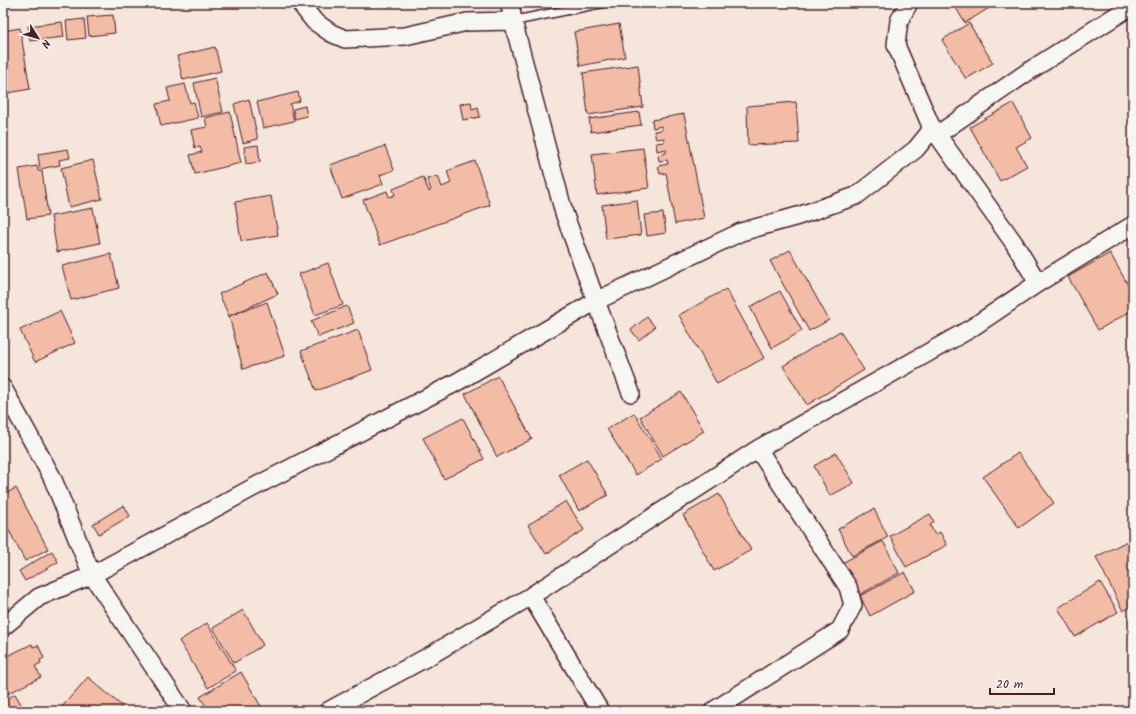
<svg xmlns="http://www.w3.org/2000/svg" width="1136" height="714" viewBox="0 0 1136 714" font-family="Kalam,sans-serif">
	<rect width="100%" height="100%" fill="#f5e5db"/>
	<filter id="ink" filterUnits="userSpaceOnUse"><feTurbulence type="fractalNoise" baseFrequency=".025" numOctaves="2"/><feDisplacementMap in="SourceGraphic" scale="8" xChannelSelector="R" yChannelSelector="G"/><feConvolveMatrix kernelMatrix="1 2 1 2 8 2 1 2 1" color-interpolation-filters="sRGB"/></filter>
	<g filter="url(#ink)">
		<path fill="#f2bca6" stroke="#4a1f2b" d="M 953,3 L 997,3 L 965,23 Z
			M 113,15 L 115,33 L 89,36 L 87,17 Z
			M 84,19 L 86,38 L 68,40 L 66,21 Z
			M 62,22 L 64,37 L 30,41 L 28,26 Z
			M 969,23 L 993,63 L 966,79 L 942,40 Z
			M 619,24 L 625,57 L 580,66 L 574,32 Z
			M 20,28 L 30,89 L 3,94 L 3,31 Z
			M 215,47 L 221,71 L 183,80 L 177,56 Z
			M 638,65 L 643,107 L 588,115 L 583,73 Z
			M 215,78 L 223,112 L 201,117 L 194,83 Z
			M 185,84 L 190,103 L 194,102 L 198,118 L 161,126 L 156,104 L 170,101 L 167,88 Z
			M 298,92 L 300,101 L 290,104 L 294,121 L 263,128 L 257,102 Z
			M 249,99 L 258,139 L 243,143 L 234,104 Z
			M 471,102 L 472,109 L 478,107 L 480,117 L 463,120 L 460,104 Z
			M 796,102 L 799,143 L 748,145 L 747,106 Z
			M 1013,103 L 1032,138 L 1016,147 L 1027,166 L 1000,181 L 970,127 Z
			M 305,106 L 307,116 L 295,119 L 293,109 Z
			M 230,112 L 241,163 L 195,174 L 190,155 L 202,152 L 200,147 L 195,148 L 191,130 L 207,127 L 205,118 Z
			M 639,112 L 641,125 L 591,132 L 589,119 Z
			M 684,114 L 704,218 L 675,224 L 666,173 L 660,174 L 658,166 L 668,164 L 667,160 L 659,161 L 658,155 L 666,153 L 666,149 L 657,151 L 656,143 L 664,142 L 664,138 L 656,139 L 654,131 L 662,130 L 661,126 L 653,128 L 652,120 Z
			M 258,145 L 260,162 L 246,164 L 244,147 Z
			M 385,146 L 394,170 L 380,175 L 383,184 L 342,199 L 330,165 Z
			M 643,148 L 649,188 L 597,195 L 592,154 Z
			M 68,149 L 70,158 L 59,160 L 60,165 L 40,169 L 38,154 Z
			M 93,160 L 102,199 L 69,207 L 61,168 Z
			M 475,161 L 490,205 L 380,245 L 363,200 L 387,191 L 389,197 L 395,195 L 393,189 L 423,177 L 429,192 L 431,190 L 427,179 L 438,176 L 442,187 L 451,183 L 447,171 Z
			M 37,166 L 38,171 L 42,171 L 48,216 L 27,219 L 19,169 Z
			M 271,196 L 278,235 L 241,241 L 235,202 Z
			M 637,200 L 641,235 L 606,239 L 602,205 Z
			M 93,208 L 100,243 L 57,252 L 51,216 Z
			M 663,213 L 666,233 L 647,236 L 644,215 Z
			M 790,250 L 829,320 L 809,331 L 770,261 Z
			M 1110,253 L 1133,294 L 1133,310 L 1098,330 L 1068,277 Z
			M 111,254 L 119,288 L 71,300 L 62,266 Z
			M 328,263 L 343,305 L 315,315 L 299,274 Z
			M 268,272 L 278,294 L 229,316 L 219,294 Z
			M 726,289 L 764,358 L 717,384 L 679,315 Z
			M 780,291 L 802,331 L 772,348 L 750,307 Z
			M 267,302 L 285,356 L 243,369 L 229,316 Z
			M 347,306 L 354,323 L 318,337 L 311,321 Z
			M 60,311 L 75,343 L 35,362 L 20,330 Z
			M 647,317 L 655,327 L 639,340 L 631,330 Z
			M 358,330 L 372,370 L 316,391 L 301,351 Z
			M 840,331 L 864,370 L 807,405 L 783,366 Z
			M 498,376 L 532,439 L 497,457 L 465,394 Z
			M 681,392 L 704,431 L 663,456 L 640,417 Z
			M 634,413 L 662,459 L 636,475 L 607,429 Z
			M 463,418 L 484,459 L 444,479 L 423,438 Z
			M 836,453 L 854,483 L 830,496 L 814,466 Z
			M 1018,453 L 1054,503 L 1019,528 L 983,477 Z
			M 587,459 L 608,495 L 579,511 L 559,475 Z
			M 16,488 L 48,549 L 25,561 L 3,519 L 3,495 Z
			M 719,494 L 751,550 L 714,571 L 683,515 Z
			M 566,501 L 584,530 L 546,554 L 528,525 Z
			M 124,505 L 130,516 L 99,534 L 93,524 Z
			M 874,509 L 888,537 L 852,556 L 838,529 Z
			M 930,514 L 934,522 L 930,525 L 935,535 L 940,532 L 947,545 L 906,567 L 890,536 Z
			M 1133,538 L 1133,606 L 1123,611 L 1096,557 Z
			M 883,541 L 899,573 L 859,595 L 842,563 Z
			M 52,551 L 58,562 L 25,581 L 19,571 Z
			M 905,572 L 915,591 L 870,616 L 860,596 Z
			M 1100,582 L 1118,612 L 1075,637 L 1058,608 Z
			M 243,610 L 263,645 L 234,663 L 213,628 Z
			M 207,623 L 236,671 L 208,688 L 179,641 Z
			M 32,644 L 33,647 L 38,645 L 44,658 L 40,660 L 41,663 L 35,666 L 41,677 L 3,696 L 3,658 Z
			M 241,672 L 263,710 L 209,711 L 200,697 Z
			M 88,677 L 122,706 L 117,711 L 64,711 L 61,708 Z
			M 15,694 L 25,711 L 5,711 L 3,701 Z"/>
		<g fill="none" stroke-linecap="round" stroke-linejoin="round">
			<defs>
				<path id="service" d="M 513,21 L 603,3"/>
				<path id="minor" d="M 300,3 L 314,21 L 331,33 L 345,39 L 405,36 L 467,22 L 513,21
					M 931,126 L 1014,243 L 1038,283 L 1133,225
					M 937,135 L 1026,73 L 1133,5
					M 3,388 L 52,477 L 92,575 L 183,711
					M 631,393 L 596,301 L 741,232 L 798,216 L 856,196 L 916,149 L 929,133 L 931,126 L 896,45 L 899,21 L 909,3
					M 531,596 L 600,711
					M 3,627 L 39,597 L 92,575 L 254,487 L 457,382 L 596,301 L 564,213 L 513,21 L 510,3
					M 328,711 L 431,655 L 531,596 L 758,449 L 970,329 L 1038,283
					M 713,711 L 840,630 L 853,605 L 848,587 L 758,449"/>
			</defs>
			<use href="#service" stroke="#4a1f2b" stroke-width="11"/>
			<use href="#minor" stroke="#4a1f2b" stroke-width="20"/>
			<use href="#service" stroke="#f6f6f2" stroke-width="8"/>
			<use href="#minor" stroke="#f6f6f2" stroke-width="17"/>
		</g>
	</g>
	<rect width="1136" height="714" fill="none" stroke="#f6f6f2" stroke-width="16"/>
	<rect x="8" y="8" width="1120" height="698" fill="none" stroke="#4a1f2b" stroke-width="1.5" filter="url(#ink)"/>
	<g transform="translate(38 38) rotate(127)" stroke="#f6f6f2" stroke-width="3" paint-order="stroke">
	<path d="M0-3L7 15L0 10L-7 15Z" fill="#4a1f2b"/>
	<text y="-6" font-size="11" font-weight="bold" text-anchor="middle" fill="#4a1f2b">N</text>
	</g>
	<path d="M990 688v6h64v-6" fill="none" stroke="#4a1f2b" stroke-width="2"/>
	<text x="996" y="688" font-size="12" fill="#4a1f2b" stroke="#f6f6f2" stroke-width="3" paint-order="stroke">20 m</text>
</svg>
